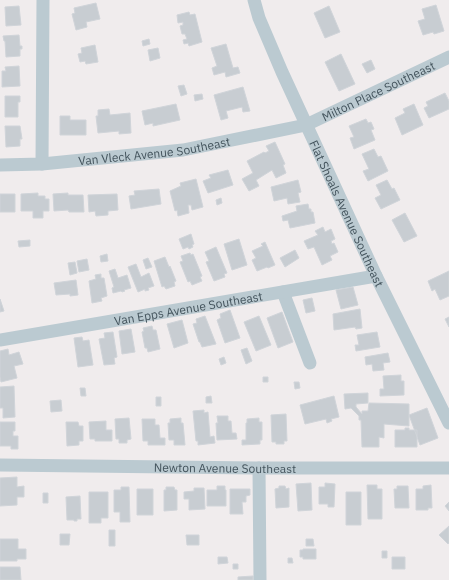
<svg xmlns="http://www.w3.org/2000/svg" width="449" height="580" viewBox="0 0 449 580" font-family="'IBM Plex Sans',sans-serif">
	<rect width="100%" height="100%" fill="#f0eced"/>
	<path fill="#c8cdd2" stroke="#d0d4d9" d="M 96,3 L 100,19 L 86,22 L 87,27 L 76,30 L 72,14 L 75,13 L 74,8 Z
		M 436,5 L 444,31 L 434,34 L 433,32 L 423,35 L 418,21 L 425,19 L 422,9 Z
		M 19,6 L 21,25 L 6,26 L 5,7 Z
		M 329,6 L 340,32 L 325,38 L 314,13 Z
		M 189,12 L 190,15 L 195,14 L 202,42 L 189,46 L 188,43 L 184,44 L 183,40 L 187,39 L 185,34 L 182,34 L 180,26 L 183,25 L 183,22 L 178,23 L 177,15 Z
		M 19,35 L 20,46 L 22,46 L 22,49 L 20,49 L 20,56 L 6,57 L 5,41 L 4,41 L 3,36 Z
		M 149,39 L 150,44 L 143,46 L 142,41 Z
		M 226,44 L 233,68 L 238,67 L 240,73 L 226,77 L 225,72 L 214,75 L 212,68 L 217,66 L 211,48 Z
		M 95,45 L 98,62 L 86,64 L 85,61 L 80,62 L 78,54 L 82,53 L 81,48 Z
		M 158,48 L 160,58 L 150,61 L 148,50 Z
		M 341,54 L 355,84 L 339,91 L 325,62 Z
		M 371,60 L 375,69 L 367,73 L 362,64 Z
		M 19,66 L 20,86 L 2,87 L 2,71 L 6,71 L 5,67 Z
		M 184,85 L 187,94 L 181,96 L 178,86 Z
		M 243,87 L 250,111 L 243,112 L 242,107 L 226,111 L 228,118 L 221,120 L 214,95 Z
		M 445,93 L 449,101 L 449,109 L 429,118 L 424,108 L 428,106 L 426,102 Z
		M 202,94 L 203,99 L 195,101 L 194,95 Z
		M 5,96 L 20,96 L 20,102 L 18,102 L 18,117 L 5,117 Z
		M 176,104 L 180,120 L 153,126 L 153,123 L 145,125 L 142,111 Z
		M 414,104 L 423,125 L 402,135 L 395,118 L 405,113 L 403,109 Z
		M 109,109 L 110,115 L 130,113 L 131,133 L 119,134 L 119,131 L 98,133 L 96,116 L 98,116 L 98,110 Z
		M 60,116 L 70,116 L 70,120 L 86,120 L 86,135 L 60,135 Z
		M 366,119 L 368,123 L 371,122 L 374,129 L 371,130 L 375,140 L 354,149 L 350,138 L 354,137 L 349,126 Z
		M 5,126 L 20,126 L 22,139 L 20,139 L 20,146 L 6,147 Z
		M 275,142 L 285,164 L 283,165 L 286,173 L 276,178 L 272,170 L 256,180 L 259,186 L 249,191 L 242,179 L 253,173 L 247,161 L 264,152 L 265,153 L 269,151 L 266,146 Z
		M 374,149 L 378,157 L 381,156 L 388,171 L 368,181 L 363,171 L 369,169 L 362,154 Z
		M 228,170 L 233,185 L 208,193 L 203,181 L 211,178 L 209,175 Z
		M 196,179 L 203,207 L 192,210 L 191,205 L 188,205 L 189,213 L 178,216 L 177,210 L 175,211 L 170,191 L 181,186 L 180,183 Z
		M 298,180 L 301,192 L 298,193 L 300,202 L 288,204 L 287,198 L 274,201 L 271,187 Z
		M 387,180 L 392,189 L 394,188 L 400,200 L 381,209 L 375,198 L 381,195 L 376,185 Z
		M 159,189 L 161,204 L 131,209 L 129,196 L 135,195 L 134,191 Z
		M 38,193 L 38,196 L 45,196 L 45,199 L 49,199 L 49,211 L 43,211 L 43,218 L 33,218 L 33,211 L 21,211 L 21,194 Z
		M 68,193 L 68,195 L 83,195 L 84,212 L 69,212 L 68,210 L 54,211 L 53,194 Z
		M 0,194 L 15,194 L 15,212 L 0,212 Z
		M 117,194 L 118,210 L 108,211 L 108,215 L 96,216 L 95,211 L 89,212 L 88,195 Z
		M 221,198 L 222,203 L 217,205 L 216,200 Z
		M 308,204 L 309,209 L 311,209 L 311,212 L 313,212 L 315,223 L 290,228 L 288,220 L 283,221 L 282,216 L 297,211 L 296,206 Z
		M 405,213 L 417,236 L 404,242 L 392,220 Z
		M 323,227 L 325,232 L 331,229 L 335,239 L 331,241 L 332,244 L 334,243 L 338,252 L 330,256 L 332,260 L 322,265 L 314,247 L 308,249 L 304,241 L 318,235 L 315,231 Z
		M 191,234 L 194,244 L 192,245 L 193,247 L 189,249 L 188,247 L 183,249 L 179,239 Z
		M 239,239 L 247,265 L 232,270 L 224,244 Z
		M 30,240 L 30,246 L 19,247 L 18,241 Z
		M 265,242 L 275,265 L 268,268 L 267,267 L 257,271 L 252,260 L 256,258 L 252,251 L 263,246 L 261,244 Z
		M 216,247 L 227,273 L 224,274 L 225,277 L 214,281 L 206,262 L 209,261 L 205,252 Z
		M 295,250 L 299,258 L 285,267 L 280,258 Z
		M 190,253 L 191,255 L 193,254 L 202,276 L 200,277 L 202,281 L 192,285 L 190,281 L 188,282 L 180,262 L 183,261 L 181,256 Z
		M 107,254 L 108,261 L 101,262 L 100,256 Z
		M 165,257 L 169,267 L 170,266 L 176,281 L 174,282 L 175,286 L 166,289 L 164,286 L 162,287 L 154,261 Z
		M 148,258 L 152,267 L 146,269 L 143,260 Z
		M 87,259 L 89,270 L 79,272 L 77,261 Z
		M 75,262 L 77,273 L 70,275 L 68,263 Z
		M 136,264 L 141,277 L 149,273 L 154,286 L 148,288 L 149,290 L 145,291 L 145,289 L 138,292 L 128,267 Z
		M 115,269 L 118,278 L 127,275 L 131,288 L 124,290 L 125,291 L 122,292 L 121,291 L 113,293 L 112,288 L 114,287 L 109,271 Z
		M 449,271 L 449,296 L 440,300 L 435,289 L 432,291 L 428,281 Z
		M 101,274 L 101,278 L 104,278 L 107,296 L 101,298 L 102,301 L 92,303 L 89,281 L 96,279 L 95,275 Z
		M 76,280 L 78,295 L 70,296 L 70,294 L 56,295 L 54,283 Z
		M 353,287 L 358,305 L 341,309 L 336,290 Z
		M 312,298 L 315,311 L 306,313 L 303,300 Z
		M 0,299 L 4,311 L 0,312 Z
		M 360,309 L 362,328 L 356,329 L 355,327 L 334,330 L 333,314 Z
		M 230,310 L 240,338 L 225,343 L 217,320 L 221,318 L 220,314 Z
		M 282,312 L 293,342 L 278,348 L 267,318 Z
		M 205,316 L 216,344 L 202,347 L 200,342 L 199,342 L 193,324 L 197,323 L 196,319 Z
		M 259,316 L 271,345 L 256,351 L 244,322 Z
		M 449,317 L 449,327 L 445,319 Z
		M 182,320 L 188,343 L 174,348 L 167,324 Z
		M 152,326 L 153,330 L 156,330 L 160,349 L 148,352 L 147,348 L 145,348 L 142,332 L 144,331 L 143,328 Z
		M 131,329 L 135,352 L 122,354 L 119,331 Z
		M 113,332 L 117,357 L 114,358 L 115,364 L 104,365 L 99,339 L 105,338 L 104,333 Z
		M 377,332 L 380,347 L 356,351 L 355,345 L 359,345 L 357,335 Z
		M 82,337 L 83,341 L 89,340 L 93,365 L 78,367 L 74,338 Z
		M 247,348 L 252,361 L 246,364 L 241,350 Z
		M 8,349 L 9,355 L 19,352 L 23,364 L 14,366 L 17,378 L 1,382 L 0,377 L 0,351 Z
		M 388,353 L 390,362 L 383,363 L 384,370 L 373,371 L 372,364 L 366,365 L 365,357 Z
		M 224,357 L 226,363 L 221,365 L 219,359 Z
		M 401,375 L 401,381 L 404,381 L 404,395 L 380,396 L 380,389 L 384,389 L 383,376 Z
		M 263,377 L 268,377 L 268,382 L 263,382 Z
		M 294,382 L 299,382 L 300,388 L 295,389 Z
		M 14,386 L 15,417 L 3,418 L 3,408 L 0,408 L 0,387 Z
		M 80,388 L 85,388 L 86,396 L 81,396 Z
		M 368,393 L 368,403 L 356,404 L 356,407 L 362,414 L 362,411 L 368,411 L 369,403 L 409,404 L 409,426 L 384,424 L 384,438 L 379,437 L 379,447 L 362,447 L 361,420 L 359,420 L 359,416 L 351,408 L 345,409 L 344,394 Z
		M 211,396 L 212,403 L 206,403 L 206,397 Z
		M 334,396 L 339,417 L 331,419 L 332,421 L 327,423 L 326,419 L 305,424 L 300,405 Z
		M 156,397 L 161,397 L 161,406 L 156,406 Z
		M 61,400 L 62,411 L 51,412 L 50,401 Z
		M 427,408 L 438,438 L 420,445 L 409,415 Z
		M 204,410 L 204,413 L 208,412 L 210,437 L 214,436 L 215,443 L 198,445 L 198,441 L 196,441 L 193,411 Z
		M 286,414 L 287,441 L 284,441 L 284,444 L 276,444 L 276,442 L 272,442 L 271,415 Z
		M 217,416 L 228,416 L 228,421 L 231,421 L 232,433 L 236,433 L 237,439 L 217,440 L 216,423 L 218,423 Z
		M 129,418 L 131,439 L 127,440 L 127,443 L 119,443 L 119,439 L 116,439 L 115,419 Z
		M 181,418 L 181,423 L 183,423 L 185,445 L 174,445 L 174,440 L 169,440 L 168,423 L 170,423 L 170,419 Z
		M 259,418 L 259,422 L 262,422 L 262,440 L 260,440 L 260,444 L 242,445 L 242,440 L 246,440 L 246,423 L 247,423 L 247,419 Z
		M 142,419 L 155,419 L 155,425 L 159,425 L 160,438 L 165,438 L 165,445 L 148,445 L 148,441 L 143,441 Z
		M 106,421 L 106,430 L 112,430 L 112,441 L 95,441 L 95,439 L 90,439 L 89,422 Z
		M 0,422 L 15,422 L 15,431 L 13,431 L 13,436 L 18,436 L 18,449 L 11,449 L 11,446 L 0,446 Z
		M 66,422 L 78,422 L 79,426 L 83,426 L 83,441 L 79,441 L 79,445 L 67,446 Z
		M 405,428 L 409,428 L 409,430 L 417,430 L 417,447 L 395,447 L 395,430 L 405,430 Z
		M 17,477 L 17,487 L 24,486 L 24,497 L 17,497 L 17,505 L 0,506 L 0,478 Z
		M 311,483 L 312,510 L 298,511 L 296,484 Z
		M 325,483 L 335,484 L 334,507 L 328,507 L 328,504 L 319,504 L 319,487 L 325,487 Z
		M 367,485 L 377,485 L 377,489 L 382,489 L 382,519 L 368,519 Z
		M 431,485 L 432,508 L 428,508 L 428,510 L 416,510 L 416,489 L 423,489 L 423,486 Z
		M 217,486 L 225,486 L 225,490 L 226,490 L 226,506 L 207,506 L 207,490 L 217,490 Z
		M 279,486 L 285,486 L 286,489 L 289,488 L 289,507 L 276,508 L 275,489 L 279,488 Z
		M 397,486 L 408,486 L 409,508 L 395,508 L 394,489 L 397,489 Z
		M 121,487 L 129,487 L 130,522 L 120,522 L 120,512 L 114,512 L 114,490 L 121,490 Z
		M 166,487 L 174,487 L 175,490 L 177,490 L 177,510 L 164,511 L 164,490 L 166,490 Z
		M 194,488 L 204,488 L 205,509 L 189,510 L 189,499 L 184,499 L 184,492 L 194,491 Z
		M 137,489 L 153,489 L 153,515 L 137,515 Z
		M 230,489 L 250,489 L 250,495 L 246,496 L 246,502 L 242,502 L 243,514 L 230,514 Z
		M 89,492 L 108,492 L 108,518 L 101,518 L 101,523 L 89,523 Z
		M 346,492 L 361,492 L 361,525 L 346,525 Z
		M 43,493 L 48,493 L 48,503 L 43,503 Z
		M 80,496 L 81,519 L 77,519 L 77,521 L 74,521 L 74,520 L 67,520 L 66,497 Z
		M 449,502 L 449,511 L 445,506 Z
		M 449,526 L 449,543 L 448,544 L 439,535 Z
		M 109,530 L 115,530 L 115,546 L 109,546 Z
		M 60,534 L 70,534 L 69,545 L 60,545 Z
		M 186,535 L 199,535 L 199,545 L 187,545 Z
		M 0,539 L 18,539 L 18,549 L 26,549 L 26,559 L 17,559 L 17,561 L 0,561 Z
		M 306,539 L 313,539 L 314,546 L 306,546 Z
		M 303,549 L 316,549 L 316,559 L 303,559 L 303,557 L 300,557 L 300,550 L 303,550 Z
		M 382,551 L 387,551 L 387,558 L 382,558 Z
		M 218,557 L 227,557 L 228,563 L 218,564 Z
		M 392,557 L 405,557 L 405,569 L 392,569 Z
		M 288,558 L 292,558 L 293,563 L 288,563 Z
		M 233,564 L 238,564 L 238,569 L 233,569 Z
		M 0,567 L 20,567 L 21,580 L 0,580 Z
		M 253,576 L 253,580 L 238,580 L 238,577 Z"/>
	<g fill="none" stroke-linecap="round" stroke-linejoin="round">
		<g stroke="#bbcad1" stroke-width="13">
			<path id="s1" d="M 254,0 L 259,18 L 282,72 L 376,276 L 449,423"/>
			<path d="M 42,164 L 43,0"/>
			<path id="s2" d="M 0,165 L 42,164 L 183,150 L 306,125 L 449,57"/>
			<path d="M 283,292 L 310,363"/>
			<path id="s3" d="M 0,340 L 376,276"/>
			<path id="s4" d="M 0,465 L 259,468 L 449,468"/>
			<path d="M 259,468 L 260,580"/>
		</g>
	</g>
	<g text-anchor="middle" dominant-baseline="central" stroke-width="3.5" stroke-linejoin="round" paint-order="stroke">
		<g font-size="12" fill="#43535c" stroke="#fff">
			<text stroke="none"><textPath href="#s2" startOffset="389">Milton Place Southeast</textPath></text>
			<text stroke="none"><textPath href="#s2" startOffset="155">Van Vleck Avenue Southeast</textPath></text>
			<text stroke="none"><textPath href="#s1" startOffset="233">Flat Shoals Avenue Southeast</textPath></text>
			<text stroke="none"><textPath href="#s3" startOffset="191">Van Epps Avenue Southeast</textPath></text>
			<text stroke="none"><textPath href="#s4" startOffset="225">Newton Avenue Southeast</textPath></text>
		</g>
	</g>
</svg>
